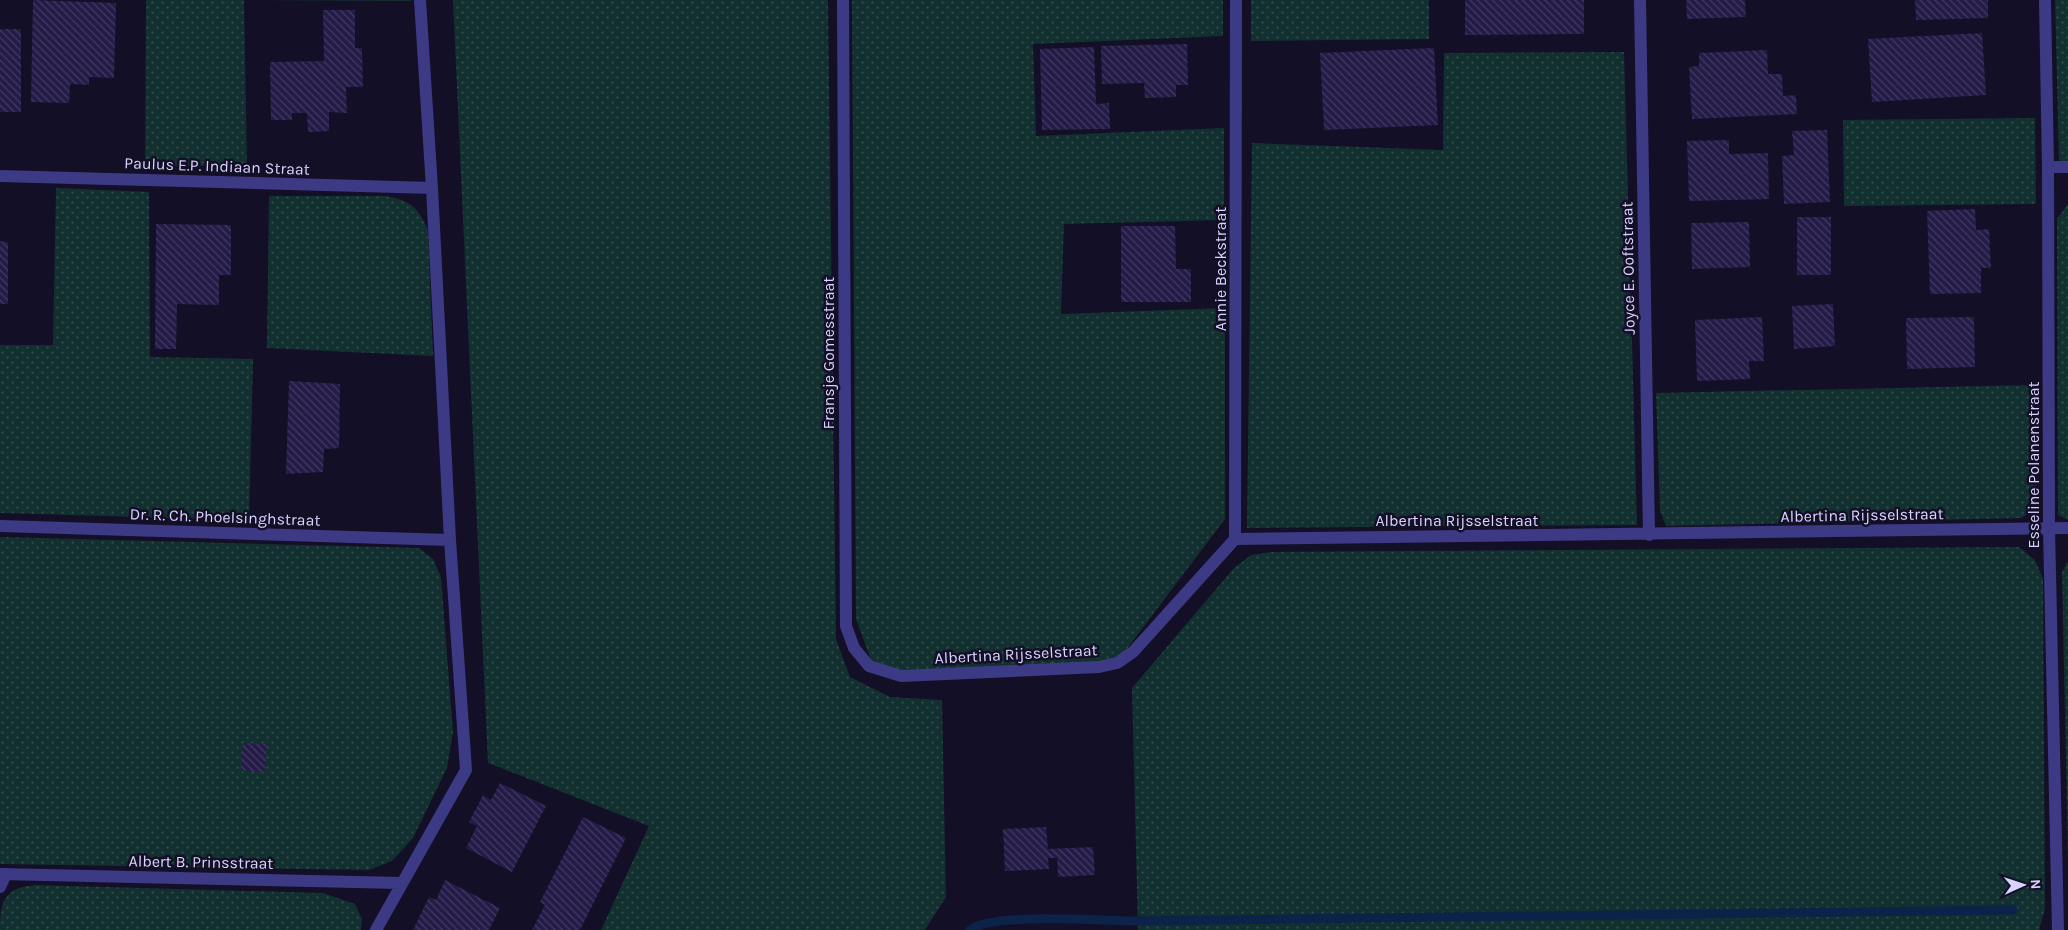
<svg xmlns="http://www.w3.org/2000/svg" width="2068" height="930" viewBox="0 0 2068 930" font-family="Karla,sans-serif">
	<defs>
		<pattern id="grass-dots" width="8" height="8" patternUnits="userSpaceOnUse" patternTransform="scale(1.25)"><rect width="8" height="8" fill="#12302f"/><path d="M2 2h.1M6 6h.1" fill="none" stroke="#344d4e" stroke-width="1.8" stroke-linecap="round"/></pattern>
		<pattern id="building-back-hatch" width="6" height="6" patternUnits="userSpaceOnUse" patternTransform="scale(1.25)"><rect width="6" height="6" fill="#241b47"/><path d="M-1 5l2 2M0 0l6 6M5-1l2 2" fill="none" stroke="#433b63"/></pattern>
	</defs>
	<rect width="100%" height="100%" fill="#130f26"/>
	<path fill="url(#grass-dots)" d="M 146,0 L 411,0 L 411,1 L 244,0 L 247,166 L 145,166 Z
		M 453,0 L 828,0 L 836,639 L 850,677 L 890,697 L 942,700 L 946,897 L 925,930 L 601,930 L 649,826 L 488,763 Z
		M 852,0 L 1223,0 L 1223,36 L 1033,44 L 1036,136 L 1224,128 L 1224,220 L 1064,224 L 1061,314 L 1225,308 L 1225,519 L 1114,666 L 894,673 L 871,660 L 856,619 Z
		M 1251,0 L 1429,0 L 1429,39 L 1251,41 Z
		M 2055,0 L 2068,0 L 2068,169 L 2059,160 Z
		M 1624,52 L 1637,525 L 1247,528 L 1252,143 L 1443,150 L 1444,53 Z
		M 2035,118 L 2036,204 L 1844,206 L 1843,120 Z
		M 56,188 L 149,192 L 150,357 L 253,359 L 249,520 L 0,513 L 0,345 L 53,345 Z
		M 269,196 L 386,196 C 411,201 418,207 428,230 L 433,356 L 267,348 Z
		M 2068,204 L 2068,520 L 2058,515 L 2057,219 Z
		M 2033,385 L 2037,510 L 2021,518 L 1666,526 L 1660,511 L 1656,393 Z
		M 0,537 L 419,548 L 433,559 L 441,577 L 453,732 L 447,768 L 413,838 L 392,861 L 369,870 L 0,864 Z
		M 2019,547 L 2035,560 L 2043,579 L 2045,909 L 2039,930 L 1138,930 L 1132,688 L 1234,568 L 1251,555 L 1271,552 Z
		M 2068,561 L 2068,859 L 2062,572 Z
		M 35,885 L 323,893 L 355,904 L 362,919 L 361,930 L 0,930 C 0,901 4,888 35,885 Z"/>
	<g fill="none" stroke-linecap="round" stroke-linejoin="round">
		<path stroke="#0c2248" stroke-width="9" d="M 970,930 C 992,912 1104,921 1138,921 L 2013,910"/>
	</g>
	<path fill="url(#building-back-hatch)" d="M 33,0 L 116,3 L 114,78 L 89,77 L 89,85 L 70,84 L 69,103 L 31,102 Z
		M 1465,0 L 1584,0 L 1584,34 L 1465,35 Z
		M 1686,0 L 1745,0 L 1746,17 L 1687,19 Z
		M 1915,0 L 1988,0 L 1988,18 L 1916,20 Z
		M 323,10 L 355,10 L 355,48 L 362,48 L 363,87 L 346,87 L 347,113 L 329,112 L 329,131 L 308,132 L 307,113 L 292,113 L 292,120 L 271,120 L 270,62 L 324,61 Z
		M 0,29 L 21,29 L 21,112 L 0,112 Z
		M 1982,33 L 1986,95 L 1872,102 L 1868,39 Z
		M 1187,44 L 1188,85 L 1176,85 L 1176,97 L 1145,98 L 1144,83 L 1102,84 L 1101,46 Z
		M 1094,47 L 1096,104 L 1109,103 L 1110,129 L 1042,130 L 1040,49 Z
		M 1434,48 L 1438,125 L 1324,130 L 1320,53 Z
		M 1767,50 L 1768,74 L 1782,74 L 1783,96 L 1796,95 L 1797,114 L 1692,119 L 1689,67 L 1699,66 L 1699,53 Z
		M 1827,130 L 1830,202 L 1784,204 L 1782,156 L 1794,155 L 1792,131 Z
		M 1729,140 L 1729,154 L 1768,153 L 1769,199 L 1689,201 L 1687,141 Z
		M 1975,209 L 1976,230 L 1989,229 L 1991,268 L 1981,268 L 1981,293 L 1930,294 L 1927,211 Z
		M 1797,217 L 1831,217 L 1831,275 L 1797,275 Z
		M 1749,222 L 1750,267 L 1692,269 L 1691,223 Z
		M 156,224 L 231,225 L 231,275 L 219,275 L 219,305 L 177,304 L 176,349 L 155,349 Z
		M 1121,226 L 1175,226 L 1176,269 L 1191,269 L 1191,302 L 1121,302 Z
		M 0,241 L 8,242 L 8,304 L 0,304 Z
		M 1833,304 L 1835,346 L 1794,349 L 1792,306 Z
		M 1762,317 L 1764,361 L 1749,361 L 1750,379 L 1697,381 L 1695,320 Z
		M 1974,317 L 1975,367 L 1907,369 L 1906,318 Z
		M 289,381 L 340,384 L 339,448 L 324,449 L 323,472 L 286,474 Z
		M 243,743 L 267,744 L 265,772 L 241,770 Z
		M 500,783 L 546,806 L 512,872 L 466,848 L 477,826 L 469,822 L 483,795 L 491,800 Z
		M 583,817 L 626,838 L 580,930 L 532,930 L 545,905 L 540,902 Z
		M 1046,827 L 1048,849 L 1093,847 L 1095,875 L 1058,877 L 1057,858 L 1048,858 L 1049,869 L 1005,871 L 1003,829 Z
		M 445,880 L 500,908 L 489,930 L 413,930 L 429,897 L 436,900 Z"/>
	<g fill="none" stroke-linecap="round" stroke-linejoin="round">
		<path stroke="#3d3a85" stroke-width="12" d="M 843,0 L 846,626 L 854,648 L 869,666 L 901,676 L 1099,667 L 1117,663 L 1133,652 L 1235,539 L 2068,528
			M 1640,0 L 1649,535
			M 2045,0 L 2048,167 L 2049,529 L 2058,930
			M 2048,167 L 2068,167
			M 0,176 L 432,188
			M 0,526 L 450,540
			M 1235,539 L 1236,0
			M 0,874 L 401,883
			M 0,887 L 6,874
			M 376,930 L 466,770 L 450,540 L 432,188 L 420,0"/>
	</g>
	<g text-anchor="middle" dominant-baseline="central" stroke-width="5" stroke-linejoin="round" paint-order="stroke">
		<g font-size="16" fill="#d9d4ff" stroke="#130f26">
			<text transform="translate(217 166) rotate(2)">Paulus E.P. Indiaan Straat</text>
			<text transform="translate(1628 268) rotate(-91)">Joyce E. Ooftstraat</text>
			<text transform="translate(1220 269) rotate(-90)">Annie Beckstraat</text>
			<text transform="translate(828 353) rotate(-90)">Fransje Gomesstraat</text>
			<text transform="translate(2033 465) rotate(-90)">Esseline Polanenstraat</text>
			<text transform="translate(1862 515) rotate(-1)">Albertina Rijsselstraat</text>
			<text transform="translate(225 517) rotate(2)">Dr. R. Ch. Phoelsinghstraat</text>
			<text x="1457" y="520">Albertina Rijsselstraat</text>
			<text transform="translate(1016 654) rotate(-3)">Albertina Rijsselstraat</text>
			<text transform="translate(201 862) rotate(1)">Albert B. Prinsstraat</text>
		</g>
	</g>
	<g transform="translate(2023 885) rotate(87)" stroke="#130f26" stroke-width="4" paint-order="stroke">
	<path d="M0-4L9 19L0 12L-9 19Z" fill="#d9d4ff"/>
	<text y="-8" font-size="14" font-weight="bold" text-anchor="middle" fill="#d9d4ff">N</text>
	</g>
</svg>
